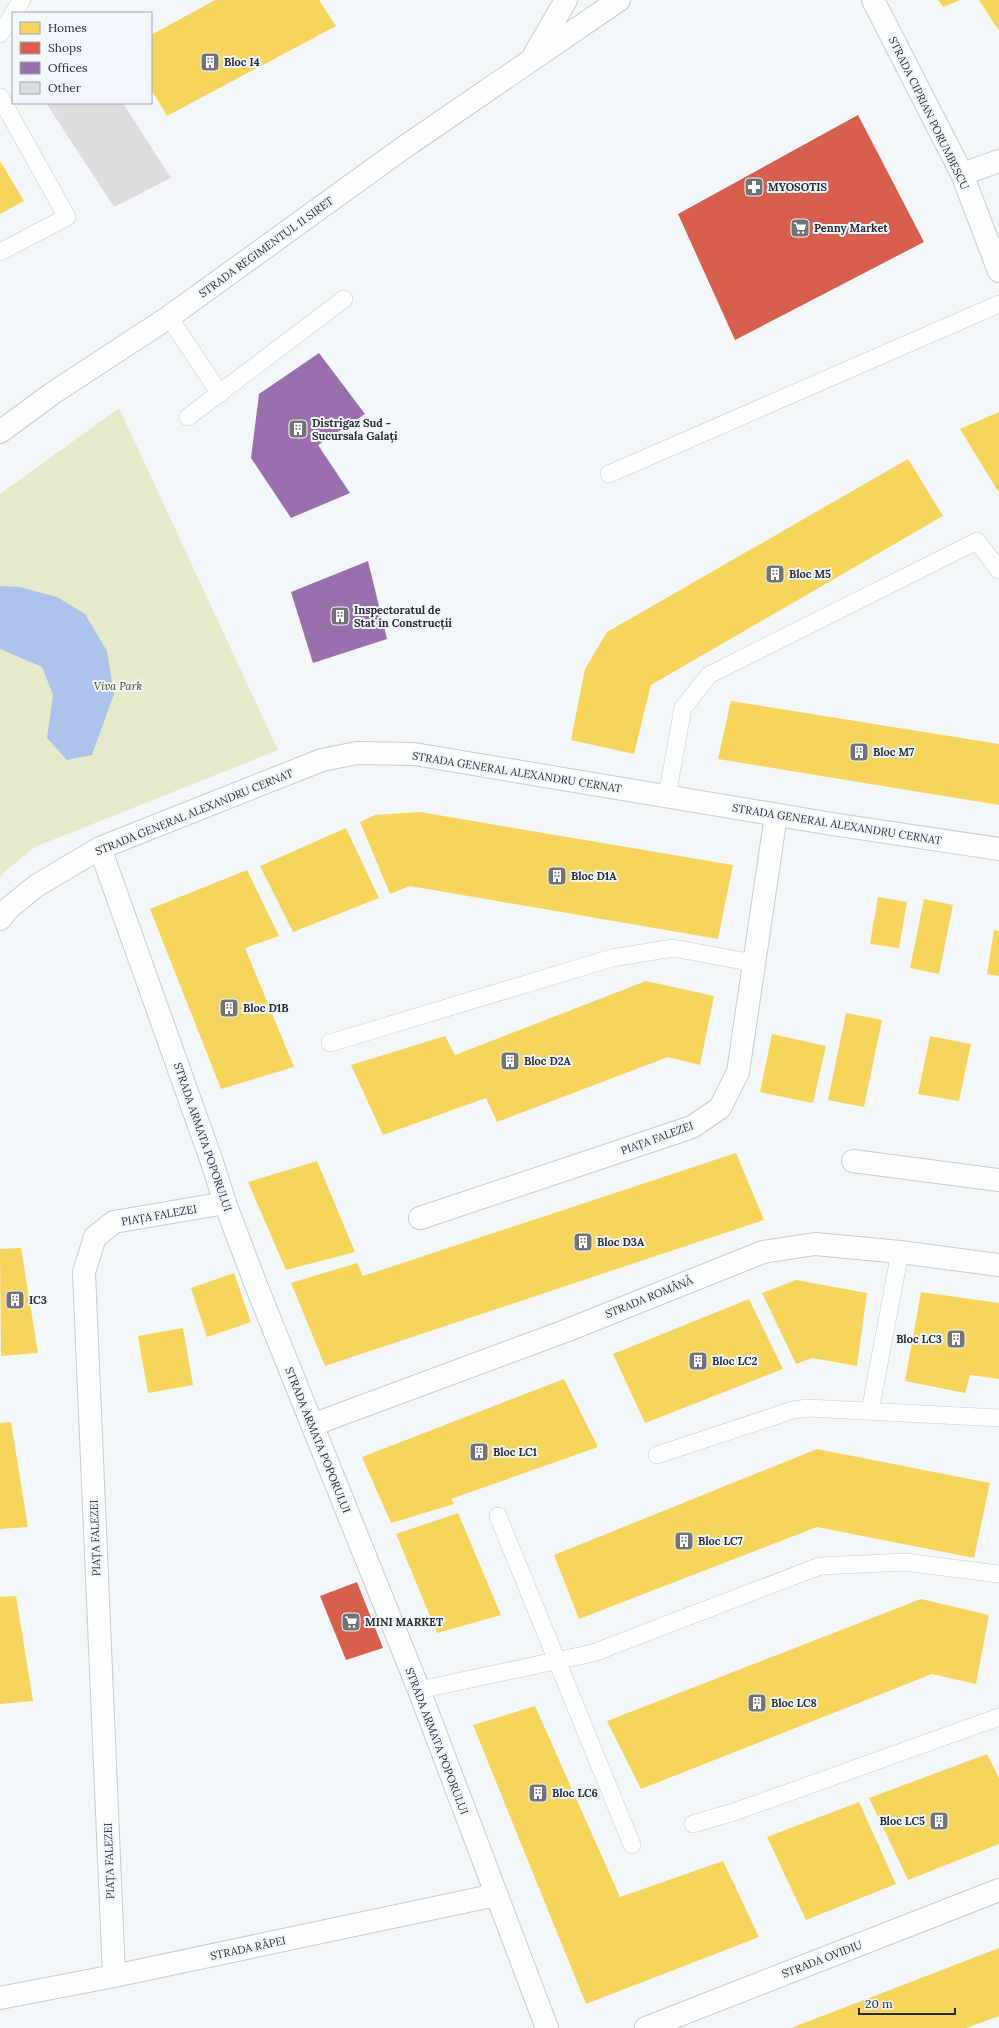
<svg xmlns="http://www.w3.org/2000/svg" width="999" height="2028" viewBox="0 0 999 2028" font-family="Lora,serif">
	<rect width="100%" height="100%" fill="#f4f7fa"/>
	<path fill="#e6eaca" d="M 119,408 L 278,750 L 35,847 L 3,873 L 0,878 L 0,494 Z"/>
	<path fill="#adc3ec" d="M 0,586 L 20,587 L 57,597 L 85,614 L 107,651 L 114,694 L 92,755 L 67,760 L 47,738 L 53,695 L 42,667 L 0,649 Z"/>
	<path fill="#f6d55c" d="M 215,0 L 319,0 L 336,26 L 167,116 L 151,89 L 151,35 Z
		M 938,0 L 960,0 L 943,7 Z
		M 979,0 L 999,0 L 999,31 Z
		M 0,161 L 24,201 L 0,214 Z
		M 999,412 L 999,493 L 960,429 Z
		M 908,459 L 943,516 L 651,685 L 634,754 L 571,740 L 585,669 L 607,632 Z
		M 731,701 L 999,744 L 999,805 L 718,759 Z
		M 420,812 L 733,865 L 718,939 L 410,886 L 390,894 L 360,822 L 375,815 Z
		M 346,828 L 379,898 L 293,932 L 260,866 Z
		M 247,870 L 279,936 L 245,948 L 294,1067 L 221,1089 L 150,909 Z
		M 878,897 L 907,902 L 899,948 L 870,944 Z
		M 924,899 L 953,905 L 939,974 L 910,968 Z
		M 994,930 L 999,931 L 999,976 L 987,974 Z
		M 646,981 L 714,996 L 700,1065 L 668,1057 L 497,1122 L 486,1098 L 383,1135 L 351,1065 L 445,1036 L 455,1055 Z
		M 846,1013 L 882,1020 L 864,1107 L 828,1100 Z
		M 772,1034 L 826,1046 L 813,1103 L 760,1092 Z
		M 930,1036 L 971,1044 L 959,1101 L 918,1094 Z
		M 736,1153 L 764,1220 L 325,1366 L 291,1283 L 357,1263 L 363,1276 Z
		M 317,1161 L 355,1252 L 286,1270 L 248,1182 Z
		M 21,1248 L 38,1353 L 1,1356 L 0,1249 Z
		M 234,1273 L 251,1322 L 207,1337 L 191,1288 Z
		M 796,1280 L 867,1293 L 857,1366 L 812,1358 L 796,1364 L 762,1293 Z
		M 921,1292 L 999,1303 L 999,1379 L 970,1375 L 965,1393 L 905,1381 Z
		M 749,1299 L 783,1369 L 645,1423 L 613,1354 Z
		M 183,1328 L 193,1385 L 148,1393 L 138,1336 Z
		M 564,1379 L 598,1447 L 451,1499 L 454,1504 L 391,1523 L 362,1457 Z
		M 11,1422 L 28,1527 L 0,1529 L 0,1423 Z
		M 817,1449 L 990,1483 L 974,1558 L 817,1527 L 579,1619 L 554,1555 Z
		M 458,1513 L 501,1615 L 437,1633 L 396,1534 Z
		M 16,1596 L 33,1701 L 0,1704 L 0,1597 Z
		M 921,1599 L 989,1615 L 976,1684 L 932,1674 L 641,1789 L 607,1721 Z
		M 535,1706 L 620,1897 L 723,1861 L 759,1937 L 586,2004 L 473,1725 Z
		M 987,1754 L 999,1778 L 999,1844 L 908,1880 L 869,1798 Z
		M 859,1802 L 896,1884 L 806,1920 L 767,1837 Z
		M 999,1948 L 999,2016 L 966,2028 L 791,2028 Z"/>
	<path fill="#d6604d" d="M 858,115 L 924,242 L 735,340 L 678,214 Z
		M 357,1582 L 383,1648 L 346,1660 L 320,1596 Z"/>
	<path fill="#9970ab" d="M 319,353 L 365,414 L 318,445 L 350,493 L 291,518 L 251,458 L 259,394 Z
		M 368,561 L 387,639 L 313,663 L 291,592 Z"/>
	<path fill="#dddddf" d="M 46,103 L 123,103 L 171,178 L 114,207 Z"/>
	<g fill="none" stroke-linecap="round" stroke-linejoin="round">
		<defs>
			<path id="lane" d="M 13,13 L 22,0
				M 0,34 L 13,14
				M 0,97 L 67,217 L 0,252
				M 169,317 L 220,394
				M 188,417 L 344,299
				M 609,474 L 999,304
				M 667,796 L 683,708 L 709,675 L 977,541 L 999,570
				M 330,1043 L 612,958 L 673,948 L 754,963
				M 870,1411 L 900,1252
				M 657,1455 L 793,1410 L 808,1408 L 999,1418
				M 498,1516 L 632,1845
				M 419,1690 L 593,1653 L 820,1566 L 905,1562 L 999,1574
				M 693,1824 L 737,1811 L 999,1717"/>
			<path id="street" d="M 873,0 L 962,174 L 999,271
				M 962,174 L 999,161
				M 853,1161 L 999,1180
				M 420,1218 L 692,1127 L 720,1108 L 738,1072 L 776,815
				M 114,1976 L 84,1272 L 95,1237 L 114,1222 L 225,1203
				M 0,1998 L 114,1976 L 496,1895
				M 646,2028 L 999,1890"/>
			<path id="secondary" d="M 534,55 L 566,0
				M 0,432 L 53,393 L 169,317 L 403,148 L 619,0
				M 100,848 L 212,1162 L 225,1203 L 256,1285 L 419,1690 L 547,2028
				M 0,919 L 9,908 L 36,886 L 100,848 L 322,760 L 357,753 L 414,754 L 832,824 L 999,849
				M 312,1425 L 568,1330 L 763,1252 L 815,1244 L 900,1252 L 999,1265"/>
		</defs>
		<use href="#lane" stroke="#c9cbcd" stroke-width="18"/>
		<use href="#street" stroke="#c9cbcd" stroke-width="24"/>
		<use href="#secondary" stroke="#c9cbcd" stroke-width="24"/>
		<use href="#lane" stroke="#fdfefe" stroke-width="17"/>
		<use href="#street" stroke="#fdfefe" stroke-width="22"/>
		<use href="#secondary" stroke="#fdfefe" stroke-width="22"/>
	</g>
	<defs>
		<symbol id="building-square" viewBox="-11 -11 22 22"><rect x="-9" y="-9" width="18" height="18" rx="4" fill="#717377" stroke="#f1f7fd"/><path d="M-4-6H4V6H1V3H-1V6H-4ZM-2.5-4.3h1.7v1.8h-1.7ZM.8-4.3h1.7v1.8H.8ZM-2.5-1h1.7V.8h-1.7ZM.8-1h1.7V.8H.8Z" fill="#fff"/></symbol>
		<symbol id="pharmacy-square" viewBox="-11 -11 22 22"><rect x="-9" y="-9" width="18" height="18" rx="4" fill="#717377" stroke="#f1f7fd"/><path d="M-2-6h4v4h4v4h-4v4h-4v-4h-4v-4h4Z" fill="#fff"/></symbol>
		<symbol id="supermarket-square" viewBox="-11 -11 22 22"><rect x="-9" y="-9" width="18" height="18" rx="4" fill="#717377" stroke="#f1f7fd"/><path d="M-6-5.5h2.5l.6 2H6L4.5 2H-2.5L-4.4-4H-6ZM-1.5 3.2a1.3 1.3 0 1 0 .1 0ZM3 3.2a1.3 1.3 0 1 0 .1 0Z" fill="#fff"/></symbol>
	</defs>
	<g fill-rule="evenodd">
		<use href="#building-square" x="199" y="51" width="22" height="22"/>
		<use href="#pharmacy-square" x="743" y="176" width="22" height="22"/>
		<use href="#supermarket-square" x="789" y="217" width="22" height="22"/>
		<use href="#building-square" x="287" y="418" width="22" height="22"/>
		<use href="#building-square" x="764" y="563" width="22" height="22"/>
		<use href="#building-square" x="329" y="605" width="22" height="22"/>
		<use href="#building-square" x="848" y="741" width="22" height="22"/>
		<use href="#building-square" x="546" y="865" width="22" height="22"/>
		<use href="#building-square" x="218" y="997" width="22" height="22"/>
		<use href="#building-square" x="499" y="1050" width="22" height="22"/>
		<use href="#building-square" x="572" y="1231" width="22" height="22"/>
		<use href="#building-square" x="4" y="1289" width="22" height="22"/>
		<use href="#building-square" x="945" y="1328" width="22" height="22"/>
		<use href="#building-square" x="687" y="1350" width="22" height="22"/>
		<use href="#building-square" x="468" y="1441" width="22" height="22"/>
		<use href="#building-square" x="673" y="1530" width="22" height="22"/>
		<use href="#supermarket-square" x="340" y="1611" width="22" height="22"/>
		<use href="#building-square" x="746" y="1692" width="22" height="22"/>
		<use href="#building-square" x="527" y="1782" width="22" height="22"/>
		<use href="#building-square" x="928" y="1810" width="22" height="22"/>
	</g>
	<g text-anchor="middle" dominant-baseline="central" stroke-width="4" stroke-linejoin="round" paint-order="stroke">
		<g font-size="11" font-weight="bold" fill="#2a2c30" stroke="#f1f7fd" text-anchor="start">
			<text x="224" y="62">Bloc I4</text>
			<text x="768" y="187">MYOSOTIS</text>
			<text x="814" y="228">Penny Market</text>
			<text x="312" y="423">Distrigaz Sud -<tspan x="312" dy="13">Sucursala Galați</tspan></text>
			<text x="789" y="574">Bloc M5</text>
			<text x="354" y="610">Inspectoratul de<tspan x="354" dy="13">Stat în Construcții</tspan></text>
			<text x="873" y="752">Bloc M7</text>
			<text x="571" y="876">Bloc D1A</text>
			<text x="243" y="1008">Bloc D1B</text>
			<text x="524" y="1061">Bloc D2A</text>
			<text x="597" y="1242">Bloc D3A</text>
			<text x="29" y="1300">IC3</text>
			<text x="942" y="1339" text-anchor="end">Bloc LC3</text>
			<text x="712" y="1361">Bloc LC2</text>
			<text x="493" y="1452">Bloc LC1</text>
			<text x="698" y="1541">Bloc LC7</text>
			<text x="365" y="1622">MINI MARKET</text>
			<text x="771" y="1703">Bloc LC8</text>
			<text x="552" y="1793">Bloc LC6</text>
			<text x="925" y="1821" text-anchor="end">Bloc LC5</text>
		</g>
		<g font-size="11" fill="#2a2c30" stroke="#f1f7fd">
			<text transform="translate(929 113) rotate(64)">STRADA CIPRIAN PORUMBESCU</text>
			<text transform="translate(266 247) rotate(-36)">STRADA REGIMENTUL 11 SIRET</text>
			<text transform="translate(517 772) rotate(9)">STRADA GENERAL ALEXANDRU CERNAT</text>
			<text transform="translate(194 812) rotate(-22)">STRADA GENERAL ALEXANDRU CERNAT</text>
			<text transform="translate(837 824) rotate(9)">STRADA GENERAL ALEXANDRU CERNAT</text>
			<text transform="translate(203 1137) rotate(71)">STRADA ARMATA POPORULUI</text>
			<text transform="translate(657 1138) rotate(-20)">PIAȚA FALEZEI</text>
			<text transform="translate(159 1215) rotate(-10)">PIAȚA FALEZEI</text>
			<text transform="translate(649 1297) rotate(-22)">STRADA ROMÂNĂ</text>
			<text transform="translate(318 1440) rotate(68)">STRADA ARMATA POPORULUI</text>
			<text transform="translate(95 1538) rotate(-92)">PIAȚA FALEZEI</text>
			<text transform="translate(437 1741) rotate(69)">STRADA ARMATA POPORULUI</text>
			<text transform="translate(109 1861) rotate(-92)">PIAȚA FALEZEI</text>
			<text transform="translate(248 1948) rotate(-12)">STRADA RÂPEI</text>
			<text transform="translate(822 1959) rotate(-21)">STRADA OVIDIU</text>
		</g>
		<g font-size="11" font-style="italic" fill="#474915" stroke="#f1f7fd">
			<text x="118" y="686">Viva Park</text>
		</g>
	</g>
	<rect x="12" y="12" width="140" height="92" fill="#f1f7fd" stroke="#a1a6ab"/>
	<rect x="20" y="22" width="20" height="12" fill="#f6d55c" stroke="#a1a6ab"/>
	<text x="48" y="32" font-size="12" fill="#2a2c30">Homes</text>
	<rect x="20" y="42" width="20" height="12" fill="#d6604d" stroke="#a1a6ab"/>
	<text x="48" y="52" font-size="12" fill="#2a2c30">Shops</text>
	<rect x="20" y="62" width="20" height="12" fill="#9970ab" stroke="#a1a6ab"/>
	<text x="48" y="72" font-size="12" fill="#2a2c30">Offices</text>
	<rect x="20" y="82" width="20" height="12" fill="#dddddf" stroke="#a1a6ab"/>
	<text x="48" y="92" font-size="12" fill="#2a2c30">Other</text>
	<path d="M859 2008v6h96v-6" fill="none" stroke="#2a2c30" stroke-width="2"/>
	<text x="865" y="2008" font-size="12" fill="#2a2c30" stroke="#f1f7fd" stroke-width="3" paint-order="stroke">20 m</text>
</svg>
